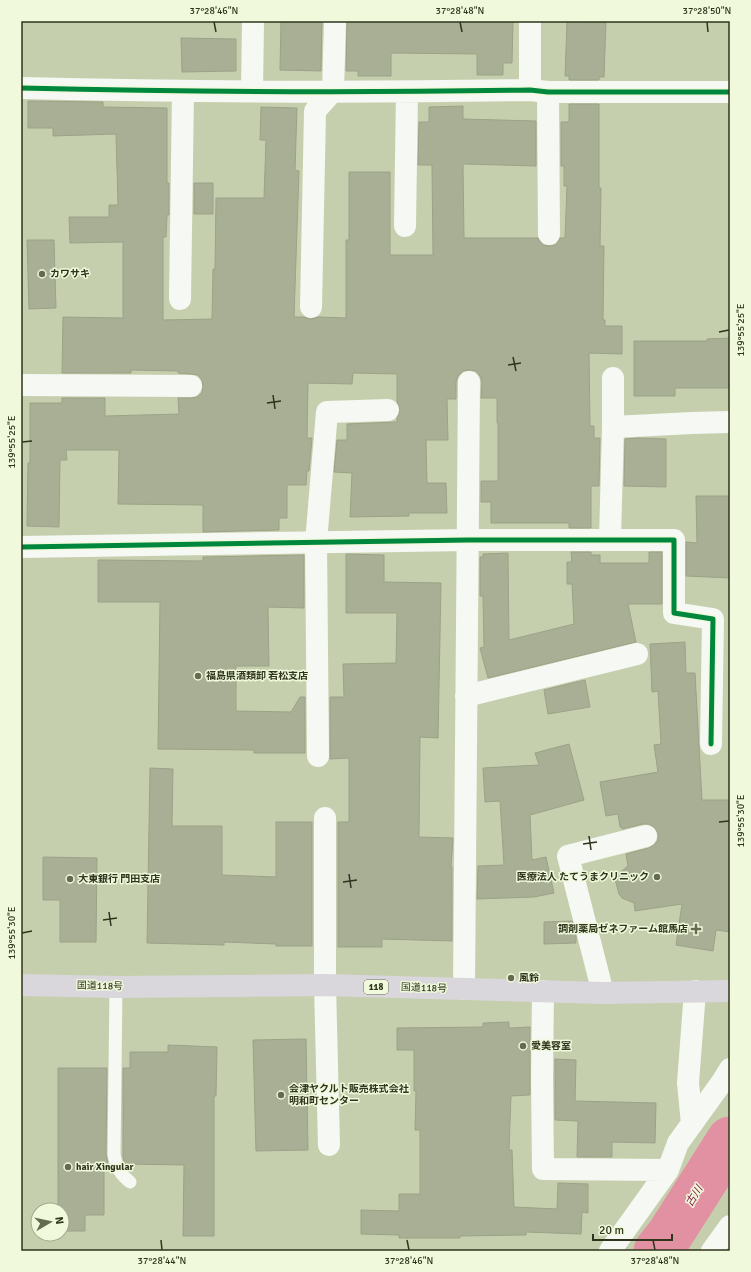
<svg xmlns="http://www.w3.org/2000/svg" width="751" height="1272" viewBox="0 0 751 1272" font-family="Signika,'Noto Sans JP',sans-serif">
	<rect width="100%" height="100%" fill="#c6cfad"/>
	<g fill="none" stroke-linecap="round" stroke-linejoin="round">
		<path stroke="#e191a2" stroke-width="47" d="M 657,1251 L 669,1236 L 730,1140"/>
	</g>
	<path fill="#a8af95" stroke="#9ba288" d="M 281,21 L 322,21 L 321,71 L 280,70 Z
		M 347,21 L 513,21 L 512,63 L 503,63 L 503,75 L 477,75 L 477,54 L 391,53 L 391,76 L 358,76 L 358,71 L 346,71 Z
		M 567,21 L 606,22 L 604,77 L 599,77 L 599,80 L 569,80 L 569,76 L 565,76 Z
		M 181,38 L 236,39 L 236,71 L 182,72 Z
		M 28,101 L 103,102 L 103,107 L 167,108 L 167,183 L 169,183 L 169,215 L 167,215 L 166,237 L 163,237 L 163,320 L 212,319 L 213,269 L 215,269 L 216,198 L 264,198 L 266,140 L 260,140 L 261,107 L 297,108 L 295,170 L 299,171 L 294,317 L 304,317 L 311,319 L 318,317 L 346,318 L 346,240 L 349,240 L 349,172 L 390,172 L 390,255 L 433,255 L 432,165 L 418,165 L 419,122 L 429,122 L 429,107 L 463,106 L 463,119 L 536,121 L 536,166 L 464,164 L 463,165 L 464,238 L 538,238 L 543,245 L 549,246 L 556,245 L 560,238 L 565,238 L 567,186 L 564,186 L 564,166 L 561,166 L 561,122 L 569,122 L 569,104 L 599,104 L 599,188 L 601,188 L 600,246 L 604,246 L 603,320 L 605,320 L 605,326 L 622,326 L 622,354 L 589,353 L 590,426 L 594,426 L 594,438 L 600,438 L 599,486 L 591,486 L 591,528 L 569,528 L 569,523 L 491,523 L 491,502 L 481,502 L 481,481 L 498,481 L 498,423 L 497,423 L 497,398 L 481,398 L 482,382 L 480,376 L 476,371 L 469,370 L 463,371 L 458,376 L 456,382 L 456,399 L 447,399 L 448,440 L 426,440 L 427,483 L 446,483 L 447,513 L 409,513 L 409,516 L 350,517 L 352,473 L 334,472 L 337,440 L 347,440 L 347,424 L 397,422 L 397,418 L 400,410 L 397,402 L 397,374 L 353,373 L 352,384 L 308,383 L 307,438 L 312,438 L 309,471 L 307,471 L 306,485 L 287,485 L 287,518 L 279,518 L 279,530 L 203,532 L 203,505 L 118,504 L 119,450 L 66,450 L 67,460 L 60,460 L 59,527 L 27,526 L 28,463 L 30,463 L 30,403 L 62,403 L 62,398 L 105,398 L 105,416 L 179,414 L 178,398 L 191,398 L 197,397 L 202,393 L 203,386 L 202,380 L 198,375 L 191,374 L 178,373 L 178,371 L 131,370 L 131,373 L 62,373 L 63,317 L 123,318 L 123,242 L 70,243 L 69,217 L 109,217 L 109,205 L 118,205 L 116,134 L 53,136 L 53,128 L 28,128 Z
		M 194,183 L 213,183 L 213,214 L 194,214 Z
		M 27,240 L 54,240 L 56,308 L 29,309 Z
		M 730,338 L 730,388 L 675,388 L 675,396 L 634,396 L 634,341 L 707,341 L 707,339 Z
		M 638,438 L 666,439 L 666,487 L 624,486 L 625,439 Z
		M 696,496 L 730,496 L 730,578 L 686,576 L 686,542 L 697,543 Z
		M 571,552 L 591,552 L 591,555 L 600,555 L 600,563 L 649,563 L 649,552 L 662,552 L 662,604 L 628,604 L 636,642 L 488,678 L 480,648 L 484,647 L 483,596 L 480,596 L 480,557 L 483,557 L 483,554 L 508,553 L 509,640 L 574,624 L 572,584 L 567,584 L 567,562 L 572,562 Z
		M 346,554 L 384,555 L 384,582 L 441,583 L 438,738 L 420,737 L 419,837 L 453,838 L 451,867 L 452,867 L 452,941 L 382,939 L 382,947 L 338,947 L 338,822 L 349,822 L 349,758 L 330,759 L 330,697 L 344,697 L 343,664 L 396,663 L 397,613 L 346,613 Z
		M 304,555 L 304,608 L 268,607 L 269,666 L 236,666 L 236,711 L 291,712 L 300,697 L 305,697 L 305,753 L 254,753 L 254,750 L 158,749 L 160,602 L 98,602 L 98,560 L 203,561 L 203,557 Z
		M 685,642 L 686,673 L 695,673 L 702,800 L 730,800 L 730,932 L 716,930 L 713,951 L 676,945 L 682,904 L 635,911 L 634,903 L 622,898 L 619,894 L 615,879 L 618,874 L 628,866 L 626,854 L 649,848 L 654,845 L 658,840 L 658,833 L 655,828 L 649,824 L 643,824 L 622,829 L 622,827 L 620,827 L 618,814 L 606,816 L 600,782 L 658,772 L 654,745 L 661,744 L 658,691 L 652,692 L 650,644 Z
		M 585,680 L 590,707 L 548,714 L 544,690 Z
		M 569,744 L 584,800 L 530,815 L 532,860 L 546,857 L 554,893 L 534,897 L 477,899 L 478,866 L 504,865 L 500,801 L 485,802 L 483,768 L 539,765 L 535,753 Z
		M 150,768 L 173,769 L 172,826 L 222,826 L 222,875 L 276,877 L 276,822 L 312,822 L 312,946 L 276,946 L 276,944 L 224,942 L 224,945 L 147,943 Z
		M 43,857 L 97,858 L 96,942 L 60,942 L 60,900 L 43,900 Z
		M 572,921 L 576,936 L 576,943 L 544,944 L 544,922 Z
		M 509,1022 L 509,1028 L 530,1027 L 530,1095 L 511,1096 L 509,1150 L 512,1150 L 514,1207 L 557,1209 L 558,1183 L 588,1184 L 588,1213 L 582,1212 L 581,1234 L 526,1232 L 526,1235 L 460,1236 L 460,1238 L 399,1238 L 399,1235 L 361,1234 L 361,1210 L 399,1211 L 399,1194 L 420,1194 L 420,1130 L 415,1130 L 416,1091 L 414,1091 L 414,1050 L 397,1050 L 397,1028 L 483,1027 L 483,1023 Z
		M 306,1039 L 308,1150 L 256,1151 L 253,1040 Z
		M 168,1045 L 217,1047 L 216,1096 L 214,1096 L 214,1236 L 183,1236 L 184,1165 L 125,1164 L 123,1157 L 123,1068 L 130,1068 L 130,1052 L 168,1052 Z
		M 555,1059 L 576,1060 L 575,1101 L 656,1103 L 655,1143 L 612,1142 L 612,1157 L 577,1157 L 578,1121 L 555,1120 Z
		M 58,1068 L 107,1068 L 106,1154 L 108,1164 L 104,1164 L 104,1215 L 85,1215 L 85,1231 L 62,1231 L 62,1210 L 58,1210 Z"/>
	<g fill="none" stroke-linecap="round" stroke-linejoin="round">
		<path stroke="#f6f8f3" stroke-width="13" d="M 116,987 L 114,1154 C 116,1167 120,1174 130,1182"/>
		<path stroke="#f6f8f3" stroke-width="22" d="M 21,88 C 191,92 360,93 530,90 L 548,92 L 730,92
			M 530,90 L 530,21
			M 252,91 L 253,21
			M 548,92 L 549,234
			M 405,226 L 407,92
			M 180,299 L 183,92
			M 311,307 L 315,111 L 333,91 L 335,21
			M 21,385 L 191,386
			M 613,427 L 692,423 L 730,422
			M 610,539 L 613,427 L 613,378
			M 21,547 L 468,540 L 674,540 L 674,613 L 713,619 L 711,744
			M 466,696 L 637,654
			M 318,756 L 316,542 L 327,412 L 388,410
			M 325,818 L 325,985 L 329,1145
			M 464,989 L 469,382
			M 543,991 L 542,1078 L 543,1169 L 668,1170
			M 603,993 L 568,856 L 646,836
			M 692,1124 L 688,1083 L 695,991
			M 610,1251 L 668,1170 L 678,1143 L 722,1082 L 730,1069
			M 712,1251 L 730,1226"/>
		<path stroke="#d9d6dc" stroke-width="22" d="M 21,985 L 116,987 L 325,985 L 603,993 L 730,991"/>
		<defs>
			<path id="cycleway" d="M 21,88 C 191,92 360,93 530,90 L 548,92 L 730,92
				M 21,547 L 468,540 L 674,540 L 674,613 L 713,619 L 711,744"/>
		</defs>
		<use href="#cycleway" stroke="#f0f9db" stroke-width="8"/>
		<use href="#cycleway" stroke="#00873e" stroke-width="5"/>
	</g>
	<path fill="none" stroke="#2f351d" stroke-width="1.5" d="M 214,22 L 216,32M 460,22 L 462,32M 707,22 L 708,32M 719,332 L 729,330M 513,357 L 516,371M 508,365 L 521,363M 273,395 L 275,409M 267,403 L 281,401M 22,442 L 32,441M 719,822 L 729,821M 589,836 L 591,850M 583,844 L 597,842M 349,874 L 351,888M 343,882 L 357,880M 109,912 L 111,926M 103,920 L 117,918M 22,933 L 32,931M 161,1240 L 162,1250M 407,1240 L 409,1250M 653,1240 L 655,1250"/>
	<g fill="#646b4f" stroke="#f0f9db" stroke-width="1.5">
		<circle cx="42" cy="274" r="4"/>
		<circle cx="198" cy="676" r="4"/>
		<circle cx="657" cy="877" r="4"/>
		<circle cx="70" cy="879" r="4"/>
		<path d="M694 923h4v4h4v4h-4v4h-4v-4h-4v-4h4z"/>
		<circle cx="511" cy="978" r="4"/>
		<circle cx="523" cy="1046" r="4"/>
		<circle cx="281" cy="1095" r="4"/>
		<circle cx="68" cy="1167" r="4"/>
	</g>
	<g text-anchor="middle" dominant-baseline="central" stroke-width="3" stroke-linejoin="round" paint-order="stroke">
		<rect fill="#f0f9db" stroke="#697056" stroke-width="1" x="364" y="980" width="24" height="14" rx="3"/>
		<g font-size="9" font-weight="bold" fill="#2f351d">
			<text x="376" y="987">118</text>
		</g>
		<g font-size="10" font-weight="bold" fill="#2f351d" stroke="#f0f9db" text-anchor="start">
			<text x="50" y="274">カワサキ</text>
			<text x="206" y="676">福島県酒類卸 若松支店</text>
			<text x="649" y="877" text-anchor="end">医療法人 たてうまクリニック</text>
			<text x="78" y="879">大東銀行 門田支店</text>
			<text x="688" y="929" text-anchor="end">調剤薬局ゼネファーム館馬店</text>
			<text x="519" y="978">風鈴</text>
			<text x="531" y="1046">愛美容室</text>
			<text x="289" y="1089">会津ヤクルト販売株式会社<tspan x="289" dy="12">明和町センター</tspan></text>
			<text x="76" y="1167">hair Xingular</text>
		</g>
		<g font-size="10" fill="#2f351d" stroke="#f0f9db">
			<text transform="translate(100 986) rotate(1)">国道118号</text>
			<text transform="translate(424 988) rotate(2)">国道118号</text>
		</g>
		<g font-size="11" font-style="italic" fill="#841947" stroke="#f0f9db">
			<text transform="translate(694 1196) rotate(-58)">古川</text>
		</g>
	</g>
	<rect width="751" height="1272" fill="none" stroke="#f0f9db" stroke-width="44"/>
	<g transform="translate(50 1222) rotate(81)"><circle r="19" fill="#f0f9db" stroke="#a3ab8f"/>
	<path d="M0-3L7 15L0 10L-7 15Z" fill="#646b4f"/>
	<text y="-6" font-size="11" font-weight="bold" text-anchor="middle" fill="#2f351d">N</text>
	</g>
	<path d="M593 1234v6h79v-6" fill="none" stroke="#2f351d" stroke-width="2"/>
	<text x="599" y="1234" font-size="12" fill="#2f351d" stroke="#f0f9db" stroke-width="3" paint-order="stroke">20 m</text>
	<rect x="22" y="22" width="707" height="1228" fill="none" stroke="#2f351d" stroke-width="1.5"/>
	<g font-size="10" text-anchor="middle" fill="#2f351d">
		<text x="214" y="14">37°28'46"N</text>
		<text x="460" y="14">37°28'48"N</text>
		<text x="707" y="14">37°28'50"N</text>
		<text transform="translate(740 330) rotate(-90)" y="4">139°55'25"E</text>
		<text transform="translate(11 442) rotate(-90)" y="4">139°55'25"E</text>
		<text transform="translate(740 821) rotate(-90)" y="4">139°55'30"E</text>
		<text transform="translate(11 933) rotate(-90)" y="4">139°55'30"E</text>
		<text x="162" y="1264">37°28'44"N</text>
		<text x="409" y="1264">37°28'46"N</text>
		<text x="655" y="1264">37°28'48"N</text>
	</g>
</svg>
